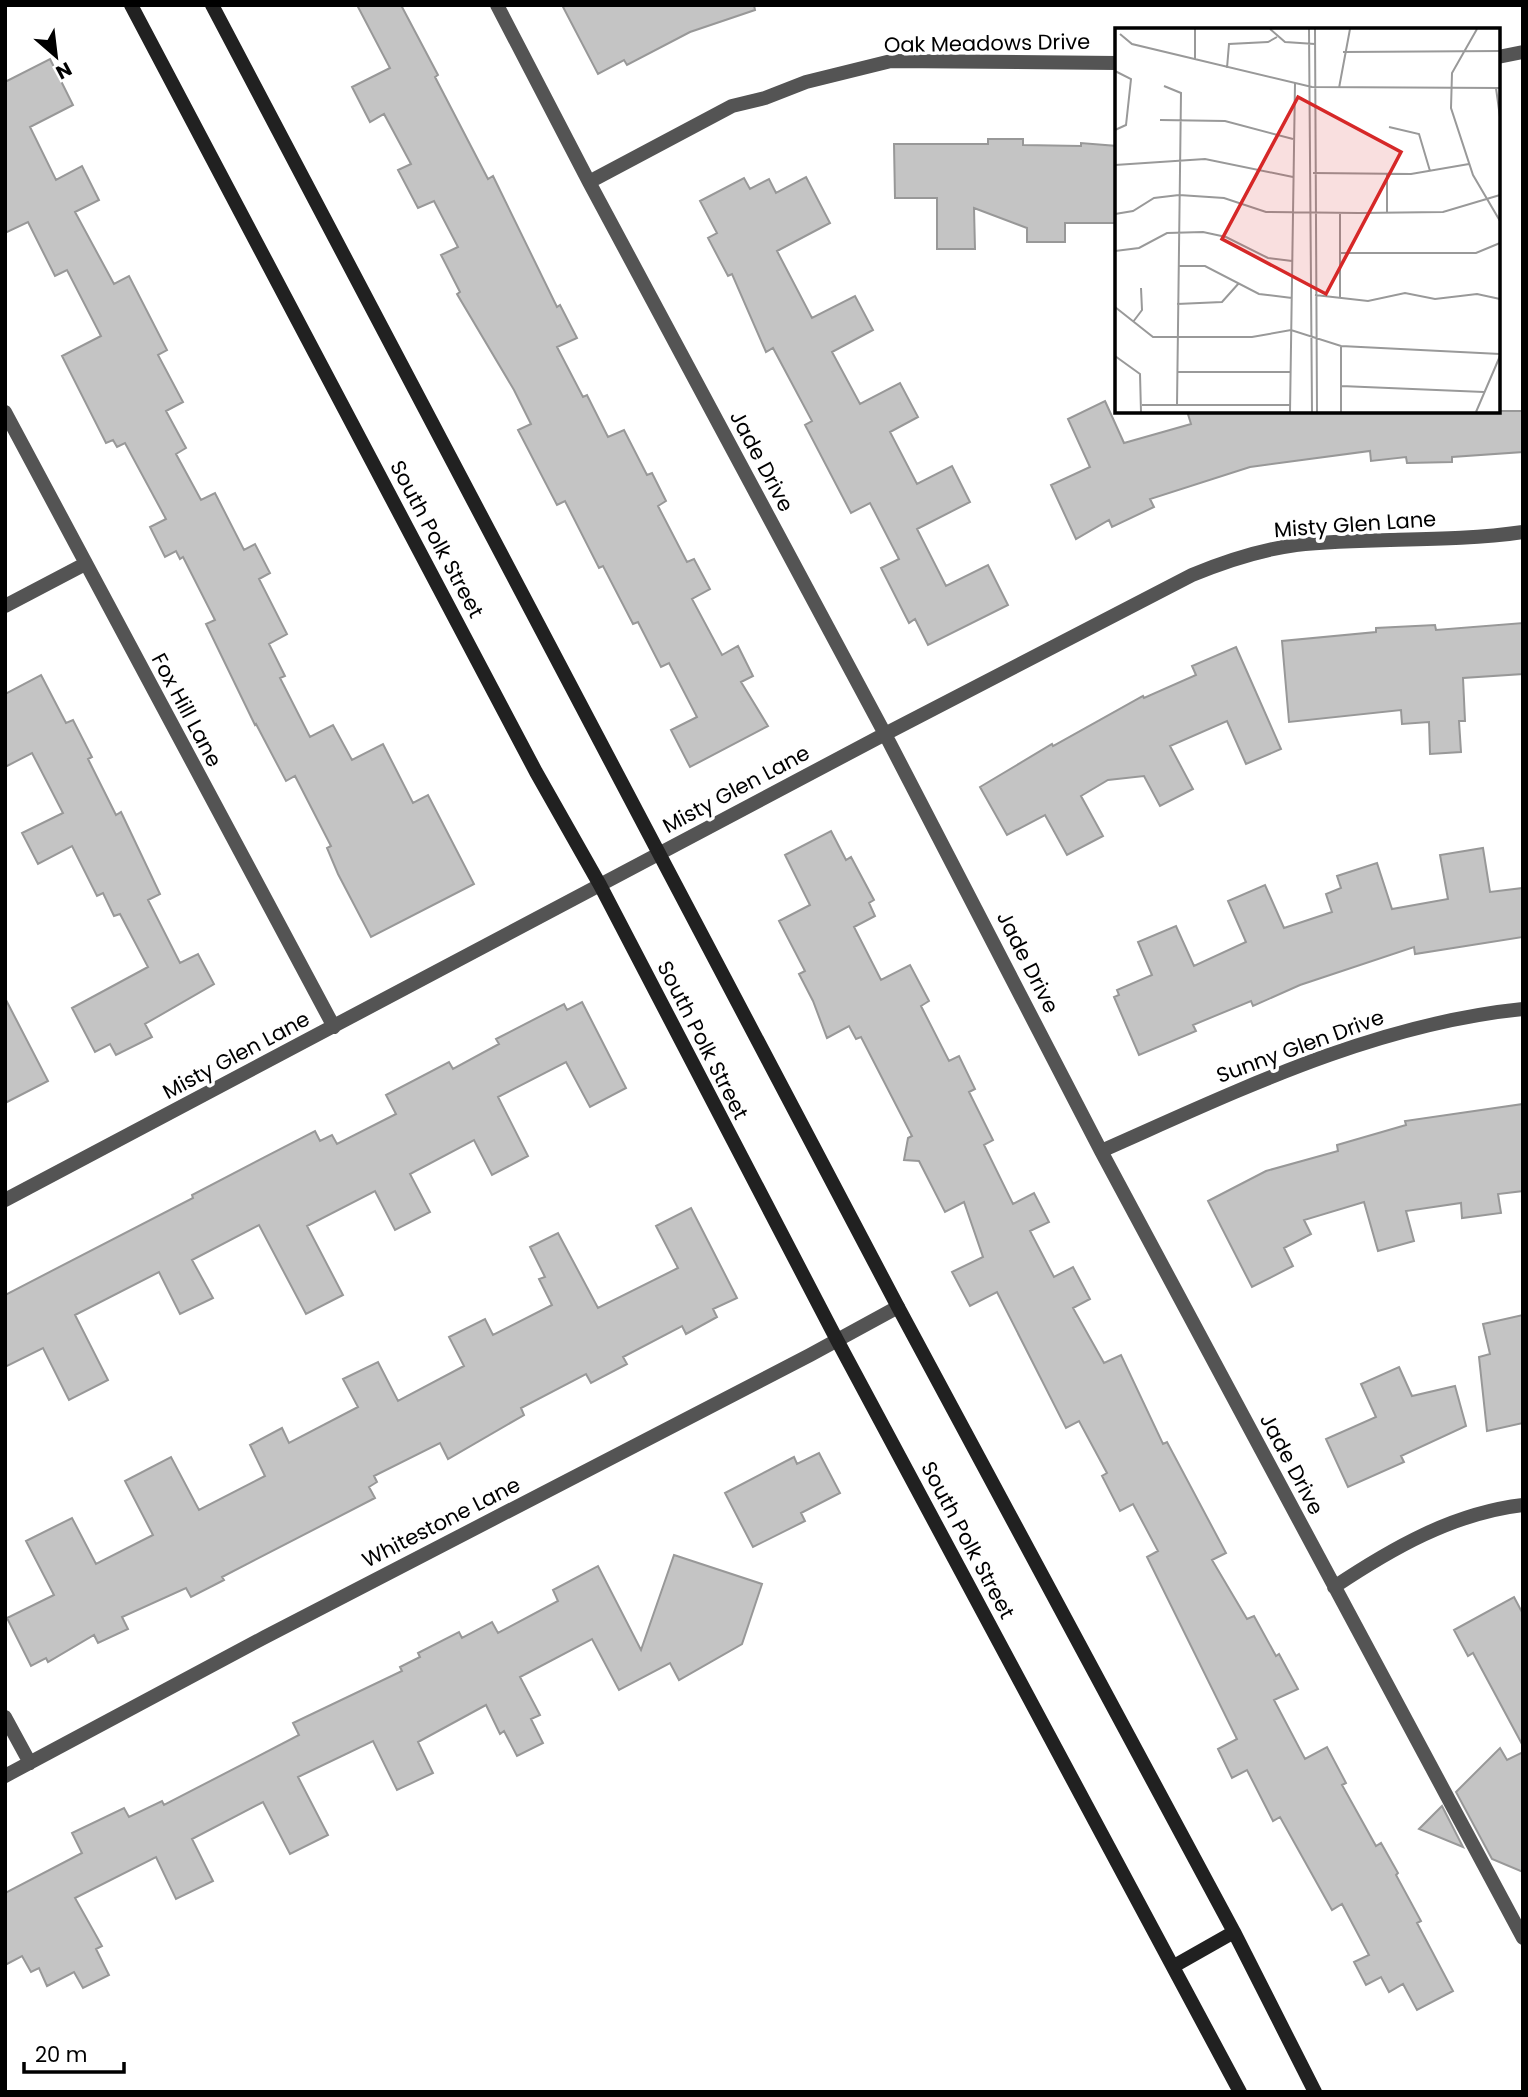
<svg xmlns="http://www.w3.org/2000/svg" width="1528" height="2097" viewBox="0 0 1528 2097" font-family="Poppins,sans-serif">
	<rect width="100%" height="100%" fill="#fff"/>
	<path fill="#c4c4c4" stroke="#989898" stroke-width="2" d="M 357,5 L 401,5 L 438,75 L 435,77 L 488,179 L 493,176 L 557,307 L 560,305 L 577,338 L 557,347 L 583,397 L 587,395 L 608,437 L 624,430 L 647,475 L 652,473 L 666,501 L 658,506 L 687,562 L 694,559 L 710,589 L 692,599 L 722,655 L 738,646 L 753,676 L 741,682 L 768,726 L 690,767 L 671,730 L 697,717 L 669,663 L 661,667 L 638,622 L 633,624 L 603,566 L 599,568 L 565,501 L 557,505 L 518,430 L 531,424 L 514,390 L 457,294 L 460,292 L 441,255 L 458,247 L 434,201 L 418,208 L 398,170 L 411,164 L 384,114 L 370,122 L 352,87 L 390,68 Z
		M 562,5 L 754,5 L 755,10 L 690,32 L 627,65 L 624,60 L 598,74 Z
		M 50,59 L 73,105 L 30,127 L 56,180 L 82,166 L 99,200 L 75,212 L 114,284 L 129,276 L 167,350 L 158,355 L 183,402 L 166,411 L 186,448 L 176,454 L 201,500 L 215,493 L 244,550 L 255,544 L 270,573 L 259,579 L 287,634 L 269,644 L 285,676 L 280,678 L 310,737 L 333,725 L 352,760 L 383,744 L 413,803 L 428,795 L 474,884 L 371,937 L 338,874 L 327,848 L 331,846 L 295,776 L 286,781 L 256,724 L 255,725 L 206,624 L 215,620 L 183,557 L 180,559 L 176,551 L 165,557 L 150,527 L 166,519 L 125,443 L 117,447 L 113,440 L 106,443 L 62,356 L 101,336 L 67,270 L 55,276 L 28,222 L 5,233 L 5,79 L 7,81 Z
		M 988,139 L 1023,139 L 1023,145 L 1081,146 L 1081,143 L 1117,146 L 1117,223 L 1065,223 L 1065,242 L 1027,242 L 1027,228 L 974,208 L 975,249 L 937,249 L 937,198 L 895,198 L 894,144 L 988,144 Z
		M 806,177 L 830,223 L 777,251 L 812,318 L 855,296 L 873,330 L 832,352 L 860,404 L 900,383 L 918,417 L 890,432 L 917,484 L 952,466 L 970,502 L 917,529 L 946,586 L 988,565 L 1008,605 L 928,645 L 915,619 L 909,623 L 881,568 L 899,559 L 870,503 L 851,513 L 805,425 L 812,421 L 773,348 L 766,352 L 732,274 L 728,276 L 708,238 L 717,233 L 700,201 L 744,178 L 750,189 L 769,179 L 776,193 Z
		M 1105,401 L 1124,443 L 1191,424 L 1187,411 L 1523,411 L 1523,452 L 1452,457 L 1452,462 L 1407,463 L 1406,457 L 1371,461 L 1370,451 L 1250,467 L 1150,499 L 1154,507 L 1112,527 L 1109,520 L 1076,539 L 1051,485 L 1090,467 L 1068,419 Z
		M 1523,623 L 1523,674 L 1463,678 L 1465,721 L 1459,721 L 1461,752 L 1430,754 L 1429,722 L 1402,724 L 1401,710 L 1289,722 L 1282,641 L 1376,632 L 1376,628 L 1435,625 L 1436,630 Z
		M 1236,647 L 1281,749 L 1246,764 L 1227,721 L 1170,746 L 1193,789 L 1160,806 L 1144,776 L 1108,780 L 1081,796 L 1103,836 L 1067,855 L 1045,815 L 1007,835 L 980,787 L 1052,744 L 1053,746 L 1143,696 L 1144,698 L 1196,675 L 1192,666 Z
		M 41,675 L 66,723 L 73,720 L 92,757 L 88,759 L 116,815 L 121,812 L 160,894 L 148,900 L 180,963 L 198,954 L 214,984 L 145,1024 L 152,1037 L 116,1055 L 110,1044 L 95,1052 L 72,1008 L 148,967 L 120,914 L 114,916 L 103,893 L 97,896 L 72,846 L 38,864 L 22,833 L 63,813 L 32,753 L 5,767 L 5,694 Z
		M 831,831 L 846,860 L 851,857 L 874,900 L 869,903 L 875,916 L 854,927 L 881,980 L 910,965 L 929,1001 L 921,1006 L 949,1061 L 959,1056 L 975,1089 L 969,1092 L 993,1140 L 984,1145 L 1013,1204 L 1034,1193 L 1049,1222 L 1030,1231 L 1054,1277 L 1073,1267 L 1090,1299 L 1073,1308 L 1104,1363 L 1121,1355 L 1163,1444 L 1167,1442 L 1226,1553 L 1212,1560 L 1247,1619 L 1254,1616 L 1276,1656 L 1279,1654 L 1298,1689 L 1274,1700 L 1305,1759 L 1327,1747 L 1346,1783 L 1342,1785 L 1376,1846 L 1381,1843 L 1398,1873 L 1396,1875 L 1421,1921 L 1417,1923 L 1453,1991 L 1417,2010 L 1403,1984 L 1389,1992 L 1381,1977 L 1366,1985 L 1354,1962 L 1369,1955 L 1342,1904 L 1332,1910 L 1280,1817 L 1273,1821 L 1247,1770 L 1232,1778 L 1218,1749 L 1237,1739 L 1147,1557 L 1158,1551 L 1133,1504 L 1120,1511 L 1102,1476 L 1107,1473 L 1079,1421 L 1066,1428 L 997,1292 L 970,1306 L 952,1272 L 983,1257 L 964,1202 L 945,1212 L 919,1161 L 904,1160 L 908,1138 L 912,1136 L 861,1037 L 856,1039 L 849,1026 L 827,1038 L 813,1001 L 799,974 L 805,971 L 779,921 L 810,905 L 785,855 Z
		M 1483,848 L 1490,892 L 1523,888 L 1523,937 L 1415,954 L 1414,947 L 1300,985 L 1253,1006 L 1251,1001 L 1193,1025 L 1196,1031 L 1139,1055 L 1114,997 L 1119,995 L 1117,990 L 1152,975 L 1138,942 L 1176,926 L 1194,966 L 1246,942 L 1228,901 L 1265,885 L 1284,928 L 1332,912 L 1326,894 L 1341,888 L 1337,876 L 1377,863 L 1392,909 L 1448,899 L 1440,855 Z
		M 5,998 L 48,1081 L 5,1103 Z
		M 582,1002 L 626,1088 L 590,1107 L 566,1062 L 498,1097 L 528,1156 L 492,1175 L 474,1140 L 410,1174 L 430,1212 L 395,1230 L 375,1191 L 307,1226 L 343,1295 L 306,1314 L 259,1225 L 192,1260 L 213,1298 L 180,1314 L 159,1272 L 75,1315 L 108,1380 L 69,1400 L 43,1348 L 5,1367 L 5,1295 L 193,1198 L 192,1195 L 315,1131 L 320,1141 L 332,1135 L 337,1144 L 396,1114 L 386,1095 L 449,1062 L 453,1069 L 499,1044 L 496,1039 L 564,1004 L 567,1010 Z
		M 1523,1104 L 1523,1191 L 1498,1194 L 1501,1213 L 1462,1218 L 1461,1203 L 1406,1211 L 1414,1241 L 1378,1251 L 1364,1202 L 1304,1220 L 1311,1234 L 1284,1248 L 1293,1266 L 1252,1287 L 1208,1201 L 1266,1171 L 1338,1151 L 1337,1145 L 1406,1125 L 1405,1121 Z
		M 691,1208 L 737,1298 L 713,1309 L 717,1317 L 686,1334 L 682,1326 L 623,1357 L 627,1364 L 591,1383 L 586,1374 L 521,1408 L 524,1415 L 448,1459 L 440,1443 L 374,1476 L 377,1482 L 369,1487 L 375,1498 L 222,1577 L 224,1580 L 191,1597 L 186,1588 L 122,1617 L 128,1629 L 98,1643 L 94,1635 L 48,1662 L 46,1658 L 31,1666 L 7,1618 L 54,1595 L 26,1541 L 72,1518 L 96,1564 L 153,1535 L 125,1481 L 171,1457 L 199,1510 L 265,1476 L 250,1445 L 282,1428 L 289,1443 L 358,1407 L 343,1379 L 378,1362 L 398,1401 L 464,1366 L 449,1337 L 485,1319 L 493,1335 L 552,1305 L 539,1279 L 545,1277 L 530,1247 L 558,1233 L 598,1308 L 678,1268 L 656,1226 Z
		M 1523,1315 L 1523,1423 L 1487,1431 L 1479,1357 L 1490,1354 L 1483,1324 Z
		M 1399,1367 L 1412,1396 L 1455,1386 L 1466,1426 L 1401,1456 L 1404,1462 L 1348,1487 L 1326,1439 L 1376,1417 L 1361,1384 Z
		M 819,1453 L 840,1493 L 801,1513 L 805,1521 L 753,1547 L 725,1493 L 794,1457 L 797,1464 Z
		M 674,1555 L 762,1584 L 742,1644 L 679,1680 L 670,1663 L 619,1690 L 592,1639 L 520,1677 L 540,1715 L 531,1719 L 543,1743 L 517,1756 L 504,1731 L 500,1734 L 486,1705 L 418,1742 L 433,1773 L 397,1790 L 373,1741 L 298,1777 L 328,1835 L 290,1854 L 263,1802 L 192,1839 L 213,1881 L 176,1899 L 156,1857 L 75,1898 L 102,1946 L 96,1949 L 109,1975 L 83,1988 L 74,1972 L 47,1986 L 39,1968 L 31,1972 L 22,1956 L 5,1965 L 5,1893 L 82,1853 L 72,1833 L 124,1808 L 129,1817 L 162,1801 L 164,1805 L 299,1735 L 293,1723 L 402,1671 L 400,1667 L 420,1657 L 418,1653 L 459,1632 L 462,1638 L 492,1622 L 498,1633 L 558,1601 L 553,1590 L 598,1566 L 641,1650 Z
		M 1514,1597 L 1523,1614 L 1523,1746 L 1473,1653 L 1468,1656 L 1454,1630 Z
		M 1500,1748 L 1507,1760 L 1523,1752 L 1523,1872 L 1492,1859 L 1456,1792 Z
		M 1442,1806 L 1463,1847 L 1419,1829 Z"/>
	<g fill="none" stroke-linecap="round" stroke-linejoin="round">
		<path stroke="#545454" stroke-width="14" d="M 497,5 L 589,182 L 885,734 L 1101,1151 L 1523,1938
			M 1498,57 L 1523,52
			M 589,182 L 732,106 L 765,98 L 806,82 L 891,61 L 1117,63
			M 5,412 L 334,1027
			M 5,606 L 85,564
			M 1101,1151 C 1237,1091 1373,1024 1523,1009
			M 5,1200 L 885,734 L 1192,575 C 1226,561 1259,550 1296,545 C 1371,537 1448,543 1523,532
			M 1334,1587 C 1391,1549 1453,1513 1523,1505
			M 5,1717 L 30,1763
			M 5,1776 L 265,1637 L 810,1355 L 898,1307"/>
		<path stroke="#212121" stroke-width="14" d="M 131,5 L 536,772 L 600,885 L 837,1340 L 1240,2092
			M 212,5 L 898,1307 L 1234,1932 L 1315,2092
			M 1174,1966 L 1234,1932"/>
	</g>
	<g text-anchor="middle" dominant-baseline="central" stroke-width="7" stroke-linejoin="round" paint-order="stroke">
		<g font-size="21" fill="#000" stroke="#fff">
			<text transform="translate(987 43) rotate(-1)">Oak Meadows Drive</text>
			<text transform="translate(762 461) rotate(62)">Jade Drive</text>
			<text transform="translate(1355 524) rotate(-4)">Misty Glen Lane</text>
			<text transform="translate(437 539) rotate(62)">South Polk Street</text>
			<text transform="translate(187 710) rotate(62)">Fox Hill Lane</text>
			<text transform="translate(736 789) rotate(-28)">Misty Glen Lane</text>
			<text transform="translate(1028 962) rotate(63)">Jade Drive</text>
			<text transform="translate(703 1040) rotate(63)">South Polk Street</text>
			<text transform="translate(1300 1046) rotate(-20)">Sunny Glen Drive</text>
			<text transform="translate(236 1055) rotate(-28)">Misty Glen Lane</text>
			<text transform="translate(1292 1464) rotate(62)">Jade Drive</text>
			<text transform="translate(441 1522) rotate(-27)">Whitestone Lane</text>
			<text transform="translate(968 1540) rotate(62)">South Polk Street</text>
		</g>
	</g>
	<g transform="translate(1115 28)">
		<rect width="385" height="385" fill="#fff"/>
		<path fill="none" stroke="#999" stroke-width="2" d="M 155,1 L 170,14 L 200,16M 194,1 L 197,384M 200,1 L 202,384M 362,1 L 337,45 L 336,80 L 358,147 L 385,193M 5,6 L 17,16 L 197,59 L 385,60M 228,24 L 385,23M 80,31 L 80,1M 112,40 L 114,16 L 153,14 L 162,9M 0,43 L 16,51 L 11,97 L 0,102M 49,58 L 66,65 L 62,377M 224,60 L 235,1M 381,60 L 385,89M 45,92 L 110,93 L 178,111M 274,99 L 304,106 L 315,143M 0,137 L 90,131 L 178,149M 198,145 L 296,146 L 354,136M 272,146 L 272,185M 0,186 L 18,183 L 39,170 L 64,167 L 109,170 L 151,184 L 244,185 L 328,184 L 385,167M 0,223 L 24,220 L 52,205 L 88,204 L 111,209 L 153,230 L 177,233M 225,225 L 361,225 L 385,215M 63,238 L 90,238 L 144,266 L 177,270M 200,267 L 253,273 L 290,265 L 320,271 L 362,266 L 385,271M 225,270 L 225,185M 62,276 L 107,274 L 124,255M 0,279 L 38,309 L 137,309 L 176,302 L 226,318 L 385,326M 18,294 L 27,282 L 26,260M 226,318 L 226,384M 0,328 L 25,346 L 26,384M 62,344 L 176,344M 226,358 L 369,364M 27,377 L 175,377M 175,384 L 180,55M 361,384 L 385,328"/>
		<path fill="#d62828" fill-opacity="0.15" stroke="#d62828" stroke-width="3.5" d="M 183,69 L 286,124 L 211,266 L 107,211 Z"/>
		<rect width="385" height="385" fill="none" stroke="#000" stroke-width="3.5"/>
	</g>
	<rect width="1528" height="2097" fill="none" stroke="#000000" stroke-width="14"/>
	<g transform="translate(56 56) rotate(152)" stroke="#ffffff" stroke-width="5" paint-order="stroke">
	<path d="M0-5L12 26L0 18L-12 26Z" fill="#000000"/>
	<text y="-10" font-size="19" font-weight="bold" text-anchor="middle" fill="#000000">N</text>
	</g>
	<path d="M24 2062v10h100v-10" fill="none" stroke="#000000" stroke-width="3.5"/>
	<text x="35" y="2062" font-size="21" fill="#000000" stroke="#ffffff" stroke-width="5" paint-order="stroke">20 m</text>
</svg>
